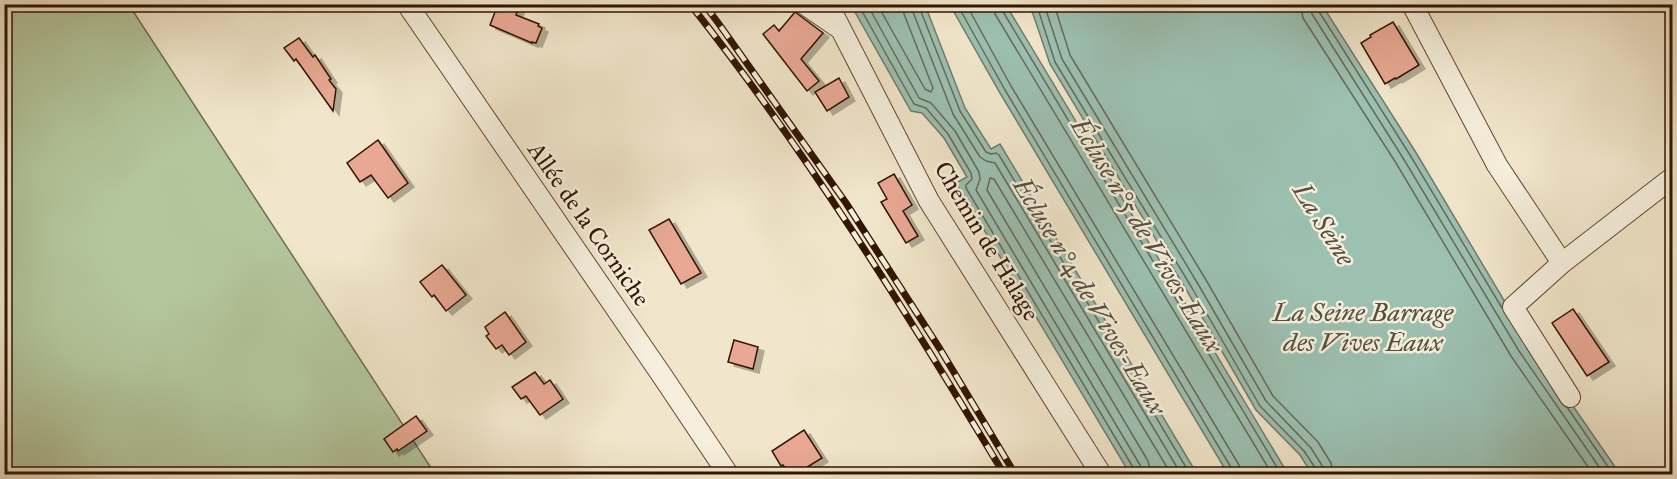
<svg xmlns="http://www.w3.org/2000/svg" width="1677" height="479" viewBox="0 0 1677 479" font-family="'IM FELL Great Primer',serif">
	<defs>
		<filter id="shadow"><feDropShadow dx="6" dy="4" stdDeviation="0" flood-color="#0004"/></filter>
	</defs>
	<rect width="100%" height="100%" fill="#f1e6cb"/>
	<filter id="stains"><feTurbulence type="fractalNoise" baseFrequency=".00333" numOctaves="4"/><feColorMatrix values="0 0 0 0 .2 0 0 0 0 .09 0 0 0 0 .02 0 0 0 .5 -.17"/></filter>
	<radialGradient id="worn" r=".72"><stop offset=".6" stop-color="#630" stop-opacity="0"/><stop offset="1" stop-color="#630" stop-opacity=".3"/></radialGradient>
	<path fill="#b3c69c" stroke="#726d50" stroke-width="1.5" d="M 4,5 L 129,5 L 435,474 L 5,474 Z"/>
	<path fill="#9cc0b1" stroke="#717b6b" stroke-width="1.5" d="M 851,5 L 925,5 L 965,108 L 991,149 L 1000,144 L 1197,474 L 1130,474 L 956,183 L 967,177 L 944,138 L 922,113 L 911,111 Z
		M 950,5 L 1006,5 L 1288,474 L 1228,474 L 1000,93 Z
		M 1028,5 L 1322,5 L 1415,151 L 1530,344 L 1620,474 L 1312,474 L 1300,455 L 1256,410 L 1187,291 L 1050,64 L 1033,14 Z"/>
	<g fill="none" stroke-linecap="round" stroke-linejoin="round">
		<path stroke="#666a5a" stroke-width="1.5" d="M 858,4 L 914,104 L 926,108 L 948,134 L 971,173 L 972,179 L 966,185 L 966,188 L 1134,469 L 1135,474
			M 867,4 L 919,98 L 931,103 L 955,131 L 979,172 L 980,179 L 976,190 L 1140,465 L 1142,474
			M 877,4 L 925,89 L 931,92 L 933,88 L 904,14 L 903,4
			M 912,4 L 913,12 L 953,114 L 980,157 L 986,161 L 995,163 L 1181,474
			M 920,4 L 920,9 L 960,111 L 986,152 L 991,154 L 996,153 L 999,155 L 1190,474
			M 957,4 L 1005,90 L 1232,469 L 1233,474
			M 966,4 L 1011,86 L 1239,465 L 1241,474
			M 993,4 L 995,14 L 1272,474
			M 1001,4 L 1002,10 L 1281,474
			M 1035,4 L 1039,12 L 1055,62 L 1192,288 L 1260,406 L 1304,451 L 1316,469 L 1317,474
			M 1044,4 L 1062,59 L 1198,284 L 1266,401 L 1311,448 L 1323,467 L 1324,474
			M 1054,4 L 1070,55 L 1206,280 L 1273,396 L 1318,442 L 1331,463 L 1333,474
			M 1300,4 L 1303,18 L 1396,163 L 1511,356 L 1593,474
			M 1309,4 L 1312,14 L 1403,158 L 1519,351 L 1604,474
			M 1317,4 L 1318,10 L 1410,155 L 1502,308
			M 1567,407 L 1613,474
			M 1151,474 L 1148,461 L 987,190 L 990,178 L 994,179 L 1171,474"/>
	</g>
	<path fill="#e8a894" stroke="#311403" stroke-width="1.5" filter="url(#shadow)" d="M 498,4 L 520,4 L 516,15 L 539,24 L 538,26 L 542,28 L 536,43 L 532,42 L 532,43 L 490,25 Z
		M 795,12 L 823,33 L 801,59 L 819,81 L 807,91 L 763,34 L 774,25 L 779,31 Z
		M 1393,22 L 1419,65 L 1396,79 L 1395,78 L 1385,84 L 1361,43 L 1371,37 L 1370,35 Z
		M 299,38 L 313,57 L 315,55 L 331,79 L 329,80 L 336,89 L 333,111 L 296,59 L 294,61 L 284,48 Z
		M 839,78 L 849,97 L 827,111 L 815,92 Z
		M 378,140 L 408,183 L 388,198 L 371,175 L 360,182 L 347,163 Z
		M 894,174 L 912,205 L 903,211 L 918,236 L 906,243 L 881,202 L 887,199 L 878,183 Z
		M 669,219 L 701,273 L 681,284 L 649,230 Z
		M 442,265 L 466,295 L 446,311 L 434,295 L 432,297 L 420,282 Z
		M 1573,309 L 1609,362 L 1587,376 L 1552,323 Z
		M 505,312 L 526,342 L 509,355 L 502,345 L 496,349 L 486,336 L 489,334 L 485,327 Z
		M 734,340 L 758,347 L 753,369 L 728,362 Z
		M 535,372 L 544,384 L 550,380 L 563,399 L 540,415 L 526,396 L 521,399 L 512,387 Z
		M 416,416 L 427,431 L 398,451 L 397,449 L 393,452 L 384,439 Z
		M 804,430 L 822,458 L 796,474 L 789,474 L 783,465 L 781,466 L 772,451 Z"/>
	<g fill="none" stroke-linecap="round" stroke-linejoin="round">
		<defs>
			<path id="street" d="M 407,4 L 663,377 L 728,474
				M 804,4 L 839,28
				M 828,4 L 929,201 L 1101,474
				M 1412,4 L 1497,165 L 1562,263
				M 1570,397 L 1513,307 L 1562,263 L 1672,178"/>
		</defs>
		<use href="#street" stroke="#614835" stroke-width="22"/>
		<use href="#street" stroke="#f6efdd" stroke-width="20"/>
		<defs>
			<path id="rail" d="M 690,4 C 807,152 907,313 1004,474
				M 704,4 L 719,24 L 846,203 L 940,349 L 1015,474"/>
		</defs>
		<use href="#rail" stroke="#311403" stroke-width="7"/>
		<use href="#rail" stroke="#f6efdd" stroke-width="4.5" stroke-dasharray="14" stroke-linecap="butt"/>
	</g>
	<g text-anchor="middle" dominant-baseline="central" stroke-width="5" stroke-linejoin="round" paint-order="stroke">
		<g font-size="24" fill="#311403" stroke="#f6efdd">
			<text transform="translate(589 224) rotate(55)">Allée de la Corniche</text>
			<text transform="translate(987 241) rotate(59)">Chemin de Halage</text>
		</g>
		<g font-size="26" font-style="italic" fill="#565040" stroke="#f6efdd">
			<text transform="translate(1324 224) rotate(58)">La Seine</text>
			<text transform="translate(1147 235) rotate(59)">Écluse n°5 de Vives-Eaux</text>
			<text transform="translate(1090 296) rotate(59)">Écluse n°4 de Vives-Eaux</text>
			<text x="1363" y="312">La Seine Barrage<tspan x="1363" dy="30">des Vives Eaux</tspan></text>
		</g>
	</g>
	<rect width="1677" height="479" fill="none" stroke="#f1e6cb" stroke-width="24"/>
	<rect x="6" y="6" width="1665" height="467" fill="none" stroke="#311403" stroke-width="3"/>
	<rect x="12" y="12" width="1653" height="455" fill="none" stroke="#311403" stroke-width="1.5"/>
	<rect width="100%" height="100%" filter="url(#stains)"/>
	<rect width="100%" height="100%" fill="url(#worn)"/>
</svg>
